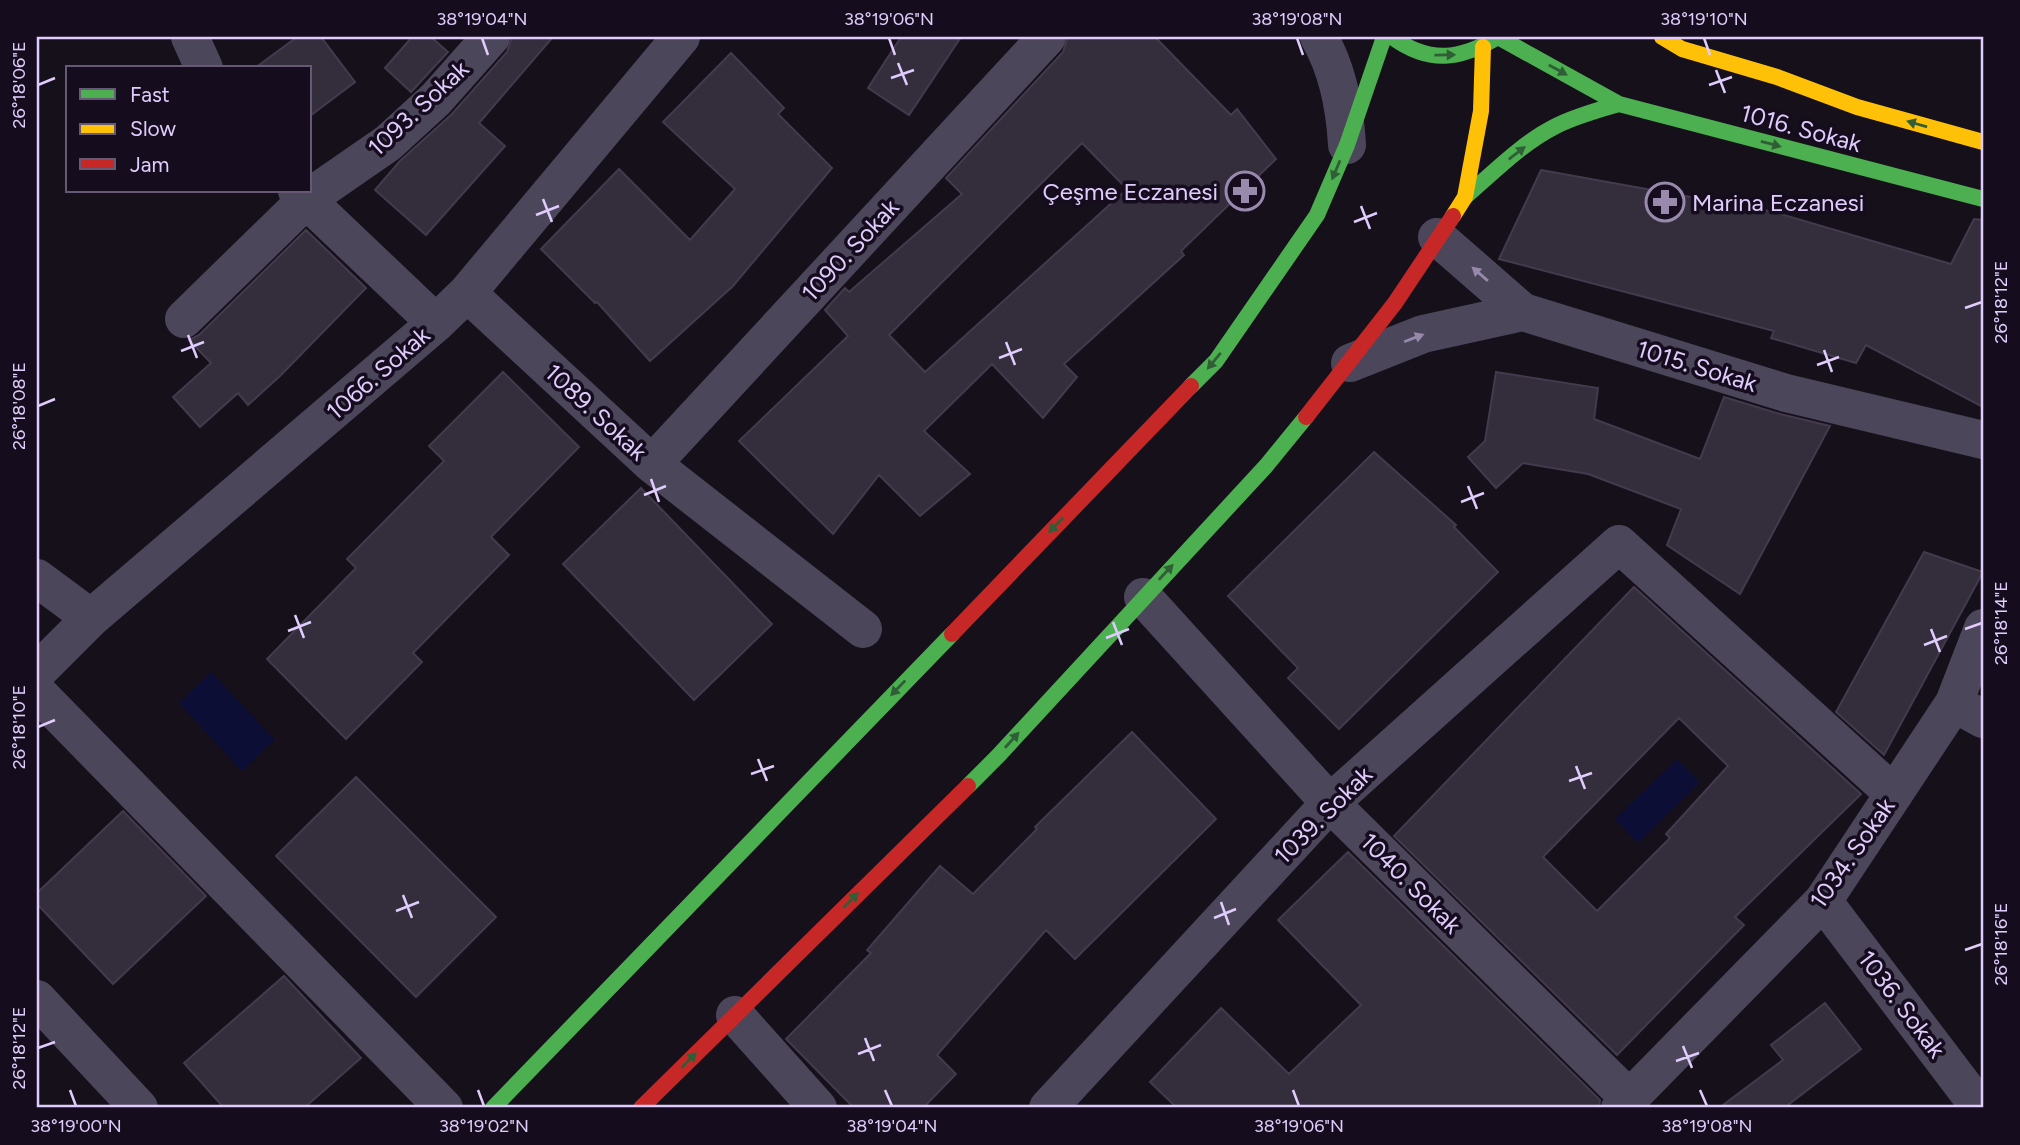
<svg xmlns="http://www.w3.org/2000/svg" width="2020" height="1145" viewBox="0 0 2020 1145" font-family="Figtree,sans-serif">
	<rect width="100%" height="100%" fill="#15101a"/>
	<path fill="#0c0e35" d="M 211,672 L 275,740 L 242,771 L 179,703 Z
		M 1677,759 L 1700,782 L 1638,843 L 1615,819 Z"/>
	<path fill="#342e3c" stroke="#433a4d" stroke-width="2" fill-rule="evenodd" d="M 297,37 L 321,37 L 355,82 L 310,116 L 310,68 L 255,68 Z
		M 412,37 L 431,37 L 448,52 L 411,92 L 385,68 Z
		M 512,37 L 553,37 L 479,123 L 505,146 L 426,235 L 375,190 L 400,161 L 452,114 L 507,52 Z
		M 901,37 L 961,37 L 909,115 L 868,88 Z
		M 1068,37 L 1155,37 L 1231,115 L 1237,109 L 1276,159 L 1181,251 L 1184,255 L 1064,364 L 1077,377 L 1043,418 L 992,364 L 924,431 L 970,474 L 920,516 L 879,475 L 833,534 L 739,441 L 848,336 L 825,310 L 845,288 L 849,292 L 962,194 L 946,178 L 1063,52 ZM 1082,143 L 1127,189 L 925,372 L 889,335 Z
		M 731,53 L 784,108 L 778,114 L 832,168 L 733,286 L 650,361 L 597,302 L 595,303 L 541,249 L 619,169 L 690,240 L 735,189 L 663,122 Z
		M 1541,170 L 1774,212 L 1951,264 L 1974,219 L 1983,220 L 1983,407 L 1866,345 L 1856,363 L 1771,338 L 1774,331 L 1499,259 Z
		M 306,230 L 366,288 L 281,375 L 248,405 L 238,393 L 200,427 L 173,397 L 211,363 L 189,340 L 199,335 Z
		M 503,372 L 579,447 L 491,537 L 509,555 L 413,653 L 422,662 L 346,739 L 267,659 L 356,568 L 347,559 L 444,461 L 429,446 Z
		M 1496,372 L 1598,388 L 1594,419 L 1700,459 L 1724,397 L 1780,414 L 1830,426 L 1740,594 L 1667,545 L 1681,509 L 1588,474 L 1523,463 L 1496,488 L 1468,457 L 1485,441 Z
		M 1374,452 L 1456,525 L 1454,527 L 1498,572 L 1339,729 L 1288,678 L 1298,668 L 1228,596 Z
		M 641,488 L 772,624 L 694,700 L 563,564 Z
		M 1924,552 L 1983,572 L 1884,755 L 1836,712 Z
		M 1634,587 L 1861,794 L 1735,917 L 1744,925 L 1617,1055 L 1394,836 ZM 1679,718 L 1728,766 L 1666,834 L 1670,838 L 1597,911 L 1543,857 Z
		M 1132,732 L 1216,819 L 1075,959 L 1046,930 L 937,1055 L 956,1074 L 923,1108 L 854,1108 L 786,1039 L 871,953 L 867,950 L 940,866 L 973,894 L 1037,829 L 1035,827 Z
		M 356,777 L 496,917 L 416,997 L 276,856 Z
		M 123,811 L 206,896 L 113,984 L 37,904 L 37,893 Z
		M 1348,852 L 1600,1100 L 1599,1108 L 1177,1108 L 1150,1082 L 1221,1008 L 1289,1074 L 1361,1005 L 1278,920 Z
		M 284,976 L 361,1058 L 304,1108 L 224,1108 L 184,1063 Z
		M 1825,1003 L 1861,1049 L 1784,1108 L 1719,1108 L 1783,1060 L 1771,1045 Z"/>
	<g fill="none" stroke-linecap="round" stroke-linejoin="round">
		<path stroke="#4c465a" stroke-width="38" d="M 190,37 L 204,68
			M 1319,37 C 1338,70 1345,108 1347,145
			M 297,191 L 436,323
			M 1437,237 L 1523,312 L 1786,393 L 1983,440
			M 467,293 L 652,464 L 863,629
			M 184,319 L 307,199 L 388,143 L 436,99 L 491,37
			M 1350,363 L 1423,334 L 1523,312
			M 652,464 L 1047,37
			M 37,578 L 91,618
			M 1143,597 L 1330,803 L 1630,1099
			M 37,672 L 91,618 L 436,323 L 467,293 L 681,37
			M 37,692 L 444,1108
			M 1954,703 L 1983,719
			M 1823,901 L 1980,1108
			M 37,999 L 139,1108
			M 735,1015 L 818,1108
			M 1048,1108 L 1330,803 L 1619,544 L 1894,794
			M 1620,1108 L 1823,901 L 1954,703 L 1983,628"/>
		<path stroke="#4caf50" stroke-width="16" d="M 1392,37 C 1429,64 1460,60 1498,37
			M 1498,37 L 1619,104 L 1983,199
			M 1465,197 C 1494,172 1522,143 1556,126 C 1576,116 1598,110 1619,104
			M 1191,386 L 1216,361 L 1317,215 L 1347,145 L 1384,37
			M 968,786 L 998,756 L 1266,466 L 1306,417
			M 493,1108 L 952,634"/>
		<path stroke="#ffc107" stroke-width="16" d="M 1662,37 L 1682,49 L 1777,77 L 1857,107 L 1983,142
			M 1453,216 L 1465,197 L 1481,111 L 1483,47"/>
		<path stroke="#c62828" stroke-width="16" d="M 1306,417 L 1395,303 L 1453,216
			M 952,634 L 1191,386
			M 641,1108 L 968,786"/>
	</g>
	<defs><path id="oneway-solid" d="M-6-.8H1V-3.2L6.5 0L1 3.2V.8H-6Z" transform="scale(1.75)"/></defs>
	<g fill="#305e36">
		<use href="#oneway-solid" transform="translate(1445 55) rotate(-1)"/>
		<use href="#oneway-solid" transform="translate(1558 70) rotate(29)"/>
		<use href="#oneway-solid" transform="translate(1917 124) rotate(-164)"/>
		<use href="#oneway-solid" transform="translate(1771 144) rotate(15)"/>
		<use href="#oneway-solid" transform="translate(1517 153) rotate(-38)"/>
		<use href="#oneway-solid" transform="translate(1336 170) rotate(113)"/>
		<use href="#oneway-solid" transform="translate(1214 361) rotate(130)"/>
		<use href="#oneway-solid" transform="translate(1056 525) rotate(134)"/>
		<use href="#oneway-solid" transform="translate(1166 572) rotate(-47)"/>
		<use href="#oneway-solid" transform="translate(898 688) rotate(134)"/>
		<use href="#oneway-solid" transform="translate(1012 740) rotate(-48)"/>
		<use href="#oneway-solid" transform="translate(851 900) rotate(-45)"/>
		<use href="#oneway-solid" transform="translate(689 1060) rotate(-45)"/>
	</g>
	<g fill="#9689ab">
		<use href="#oneway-solid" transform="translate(1480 274) rotate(-139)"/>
		<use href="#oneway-solid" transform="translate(1414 338) rotate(-21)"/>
	</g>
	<path fill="none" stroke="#e0ccfc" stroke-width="2.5" d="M 482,38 L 488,55M 889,38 L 895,55M 1297,38 L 1303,55M 1704,38 L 1710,55M 898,63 L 907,85M 1716,70 L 1725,93M 891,78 L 914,70M 38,85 L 55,78M 1709,85 L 1732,77M 543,199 L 552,222M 1361,206 L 1370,229M 536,215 L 559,206M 1354,222 L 1377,213M 1965,308 L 1982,302M 188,335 L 197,358M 1006,342 L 1015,365M 1824,350 L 1832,372M 181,351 L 204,342M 999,358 L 1022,349M 1817,365 L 1839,357M 38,406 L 55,399M 651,479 L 659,502M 1468,486 L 1477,509M 644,495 L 666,486M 1461,502 L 1484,493M 295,615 L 304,638M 1113,622 L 1122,645M 1931,629 L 1940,652M 1965,629 L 1982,623M 288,631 L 311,622M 1106,638 L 1129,629M 1924,645 L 1947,636M 38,727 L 55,720M 758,759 L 767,781M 1576,766 L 1585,789M 751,774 L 774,766M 1569,781 L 1592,773M 403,895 L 412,918M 1221,902 L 1229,925M 396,911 L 419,902M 1214,918 L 1236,909M 1965,950 L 1982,944M 865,1038 L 874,1061M 1683,1046 L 1692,1068M 38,1048 L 55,1042M 858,1054 L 881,1045M 1676,1061 L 1699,1053M 70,1090 L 76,1106M 478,1090 L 484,1106M 885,1090 L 892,1106M 1293,1090 L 1299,1106M 1700,1090 L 1707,1106"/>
	<defs>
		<symbol id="pharmacy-ring" viewBox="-11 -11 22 22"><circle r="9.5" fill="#150d1d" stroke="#998aad" stroke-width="1.5"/><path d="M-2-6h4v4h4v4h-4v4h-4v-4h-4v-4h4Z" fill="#998aad"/></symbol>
	</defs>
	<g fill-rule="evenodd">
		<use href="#pharmacy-ring" x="1223" y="169" width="44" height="44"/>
		<use href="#pharmacy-ring" x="1643" y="180" width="44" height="44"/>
	</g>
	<g text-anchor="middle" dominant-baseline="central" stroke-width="7" stroke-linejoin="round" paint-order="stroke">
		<g font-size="24" fill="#e0ccfc" stroke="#150d1d">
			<text transform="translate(418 108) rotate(-43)">1093. Sokak</text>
			<text transform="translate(1801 128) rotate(15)">1016. Sokak</text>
			<text transform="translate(850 250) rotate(-47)">1090. Sokak</text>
			<text transform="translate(1697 366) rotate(17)">1015. Sokak</text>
			<text transform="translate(378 373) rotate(-41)">1066. Sokak</text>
			<text transform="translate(596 412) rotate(43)">1089. Sokak</text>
			<text transform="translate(1323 815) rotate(-45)">1039. Sokak</text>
			<text transform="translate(1852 853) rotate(-55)">1034. Sokak</text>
			<text transform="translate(1411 883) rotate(45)">1040. Sokak</text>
			<text transform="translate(1902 1004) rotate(53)">1036. Sokak</text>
		</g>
		<g font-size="24" fill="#e0ccfc" stroke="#150d1d" text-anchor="end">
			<text x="1218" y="191">Çeşme Eczanesi</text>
			<text x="1692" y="202" text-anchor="start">Marina Eczanesi</text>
		</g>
	</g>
	<rect width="2020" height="1145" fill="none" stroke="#150d1d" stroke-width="77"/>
	<rect x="66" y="66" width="245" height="126" fill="#150d1d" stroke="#665976" stroke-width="2"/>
	<rect x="80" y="89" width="35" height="10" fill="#4caf50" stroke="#665976" stroke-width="2"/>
	<text x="130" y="102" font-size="21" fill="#e0ccfc">Fast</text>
	<rect x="80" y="124" width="35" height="10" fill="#ffc107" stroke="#665976" stroke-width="2"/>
	<text x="130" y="136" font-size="21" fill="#e0ccfc">Slow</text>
	<rect x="80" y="159" width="35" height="10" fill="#c62828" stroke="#665976" stroke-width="2"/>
	<text x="130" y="172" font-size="21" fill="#e0ccfc">Jam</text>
	<rect x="38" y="38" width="1944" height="1068" fill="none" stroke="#e0ccfc" stroke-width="2.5"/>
	<g font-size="18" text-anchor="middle" fill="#e0ccfc">
		<text x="482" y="25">38°19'04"N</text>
		<text x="889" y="25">38°19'06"N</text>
		<text x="1297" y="25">38°19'08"N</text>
		<text x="1704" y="25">38°19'10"N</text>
		<text transform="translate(19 85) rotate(-90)" y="6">26°18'06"E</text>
		<text transform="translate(2001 302) rotate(-90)" y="6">26°18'12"E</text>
		<text transform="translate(19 406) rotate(-90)" y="6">26°18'08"E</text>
		<text transform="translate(2001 623) rotate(-90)" y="6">26°18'14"E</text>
		<text transform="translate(19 727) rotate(-90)" y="6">26°18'10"E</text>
		<text transform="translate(2001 944) rotate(-90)" y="6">26°18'16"E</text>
		<text transform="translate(19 1048) rotate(-90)" y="6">26°18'12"E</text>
		<text x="76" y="1132">38°19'00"N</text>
		<text x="484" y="1132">38°19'02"N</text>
		<text x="892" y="1132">38°19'04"N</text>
		<text x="1299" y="1132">38°19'06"N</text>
		<text x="1707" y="1132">38°19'08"N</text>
	</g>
</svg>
